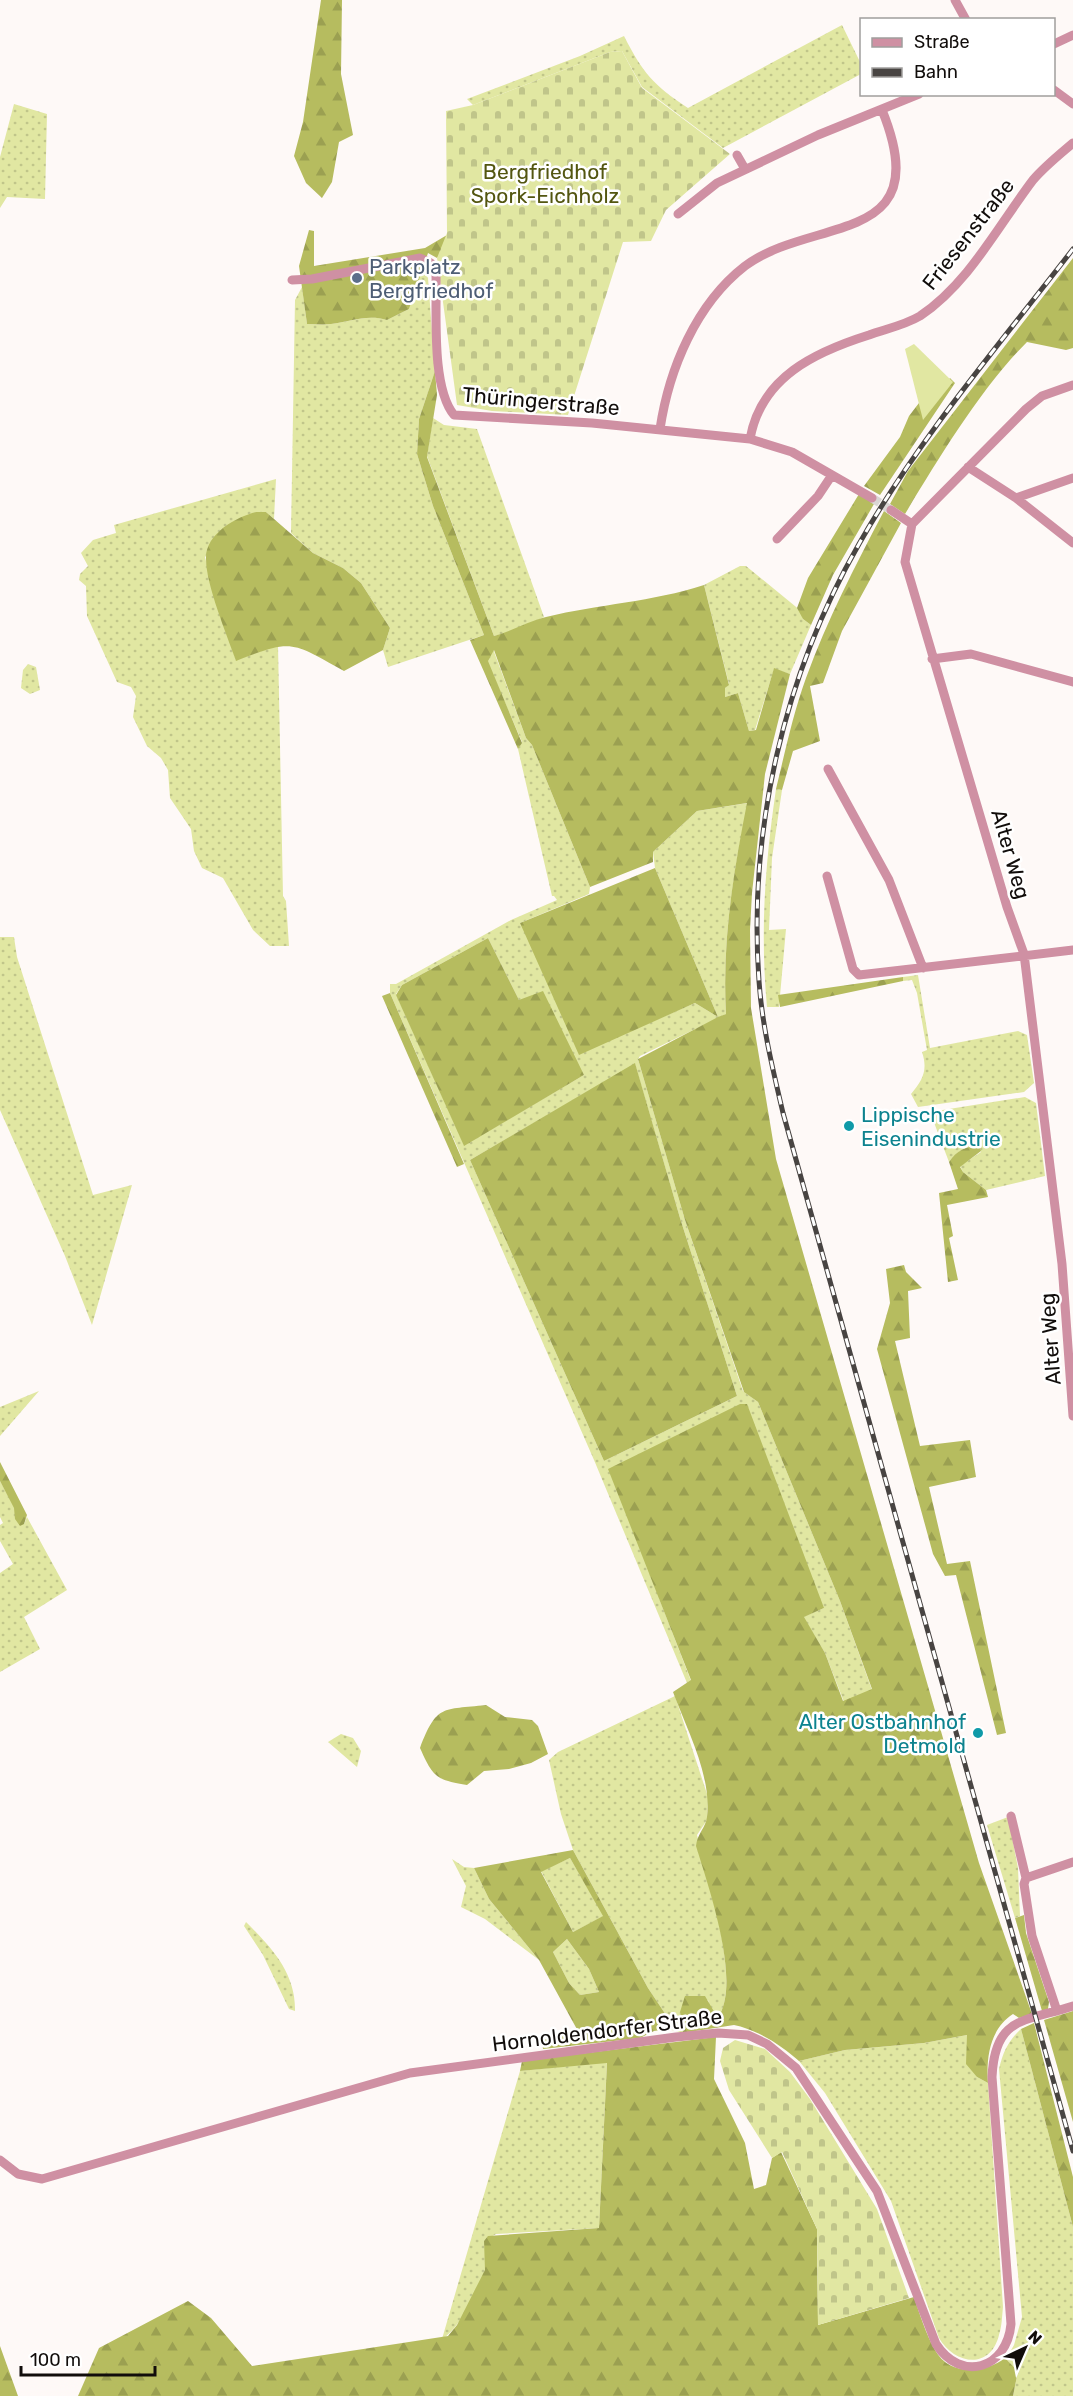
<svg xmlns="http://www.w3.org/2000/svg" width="1073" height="2396" viewBox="0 0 1073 2396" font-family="Rubik,sans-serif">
	<defs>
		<pattern id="grass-dots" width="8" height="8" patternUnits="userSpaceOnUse" patternTransform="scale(1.5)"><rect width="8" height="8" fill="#e1e7a2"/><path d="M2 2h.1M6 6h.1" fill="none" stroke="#c0c58a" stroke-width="1.8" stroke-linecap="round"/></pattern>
		<pattern id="forest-firs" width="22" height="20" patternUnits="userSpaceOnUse" patternTransform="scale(1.5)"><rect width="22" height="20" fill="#b6bc5f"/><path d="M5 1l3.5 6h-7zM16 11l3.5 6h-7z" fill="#9ba051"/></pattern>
		<pattern id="cemetery-stones" width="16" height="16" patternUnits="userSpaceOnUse" patternTransform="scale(1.5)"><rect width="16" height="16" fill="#e1e7a2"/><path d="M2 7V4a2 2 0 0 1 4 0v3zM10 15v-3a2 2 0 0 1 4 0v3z" fill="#c0c58a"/></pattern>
	</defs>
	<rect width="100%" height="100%" fill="#fef9f7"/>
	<path fill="url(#grass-dots)" fill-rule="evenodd" d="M 842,25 L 861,64 L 861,74 L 723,148 L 642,87 L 622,51 L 610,52 L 473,105 L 467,99 L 580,56 L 624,36 C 643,73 653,85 688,108 Z
		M 14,104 L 47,114 L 45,199 L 7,197 L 0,208 L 0,157 Z
		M 422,267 L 428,278 L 435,371 L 419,419 L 417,454 L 433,506 L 484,635 L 388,667 L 383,650 L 390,628 L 361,583 L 343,568 L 313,553 L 291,533 L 295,300 L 302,287 L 307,324 C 315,324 323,325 331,324 C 351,322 367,314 387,320 L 409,309 Z
		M 433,418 L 444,425 L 477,429 L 544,617 L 516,630 L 494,636 L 427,456 Z
		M 276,479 L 274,519 L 266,512 L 256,512 L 205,557 L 217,605 L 236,660 L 278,645 L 283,896 L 286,901 L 289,946 L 270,946 L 253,930 L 223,878 L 202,868 L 194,851 L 191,829 L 170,798 L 168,770 L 161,758 L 147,746 L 133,717 L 136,696 L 131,687 L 117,682 L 87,616 L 86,586 L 79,580 L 80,574 L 88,566 L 81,553 L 93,540 L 116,533 L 114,525 Z
		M 740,566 L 746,566 L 801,611 L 803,619 L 811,625 L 790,674 L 774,669 L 755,730 L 749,731 L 738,693 L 725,697 L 725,688 L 729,684 L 704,585 Z
		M 493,649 L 526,738 L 532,745 L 590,887 L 589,894 L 520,923 L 658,1019 L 695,1003 L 718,1017 L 655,868 L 653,852 L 697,811 L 748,803 C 733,873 722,942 726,1014 L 640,1056 L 638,1059 L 685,1220 L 743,1391 L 758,1402 L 840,1601 L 872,1690 L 844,1702 L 825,1653 L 803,1617 L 824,1608 L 659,1598 L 691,1681 L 687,1683 L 594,1460 L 390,993 L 390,984 L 396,984 L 511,920 L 557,900 L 554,896 L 552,896 L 518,749 L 522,742 L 487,661 ZM 488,938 L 519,1000 L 584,1075 L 464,1145 L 396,994 L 402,985 ZM 635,1064 L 680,1218 L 737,1396 L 604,1461 L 470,1160 Z
		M 28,664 L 36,667 L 40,690 L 30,694 L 21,688 L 23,670 Z
		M 776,789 L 782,790 L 772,858 L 769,930 L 786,929 L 779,1007 L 767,1007 C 760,931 765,864 776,789 Z
		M 0,937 L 14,937 L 17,957 L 93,1195 L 132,1185 L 92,1325 L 65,1256 L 0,1110 Z
		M 918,975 L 930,1048 L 1018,1031 L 1027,1035 L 1034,1083 L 1024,1092 L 918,1107 L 911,1094 C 923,1080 928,1070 922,1052 L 927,1050 L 917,993 L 912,980 L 903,981 L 903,977 Z
		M 1025,1097 L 1036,1103 L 1045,1176 L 986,1190 L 963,1172 L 960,1166 L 981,1152 L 980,1145 C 965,1147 958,1150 949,1162 L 930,1112 Z
		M 39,1391 L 0,1436 L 0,1407 Z
		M 0,1481 L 24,1524 L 27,1517 L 67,1590 L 24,1617 L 40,1649 L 0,1672 L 0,1573 L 13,1564 L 0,1541 L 0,1525 L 3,1523 L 0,1517 Z
		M 675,1696 L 708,1797 L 707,1820 L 697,1835 C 707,1876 740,1979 720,2014 L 716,2015 L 711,2011 L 708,2000 L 680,2012 L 683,2033 L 668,2029 L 666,2015 L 648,1988 L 573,1850 L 561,1814 L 549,1760 L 558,1752 Z
		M 341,1734 L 353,1738 L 361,1751 L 357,1767 L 328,1742 Z
		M 1008,1817 L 1018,1868 L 1020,1916 L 1015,1918 L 987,1825 Z
		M 570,1858 L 604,1916 L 573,1932 L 541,1871 Z
		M 452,1859 L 464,1867 L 474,1868 L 489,1899 L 539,1960 L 485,1919 L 461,1907 L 466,1886 Z
		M 246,1922 C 271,1947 296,1973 295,2011 L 289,2009 L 263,1955 L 244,1926 Z
		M 567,1939 L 589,1969 L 599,1992 L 580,1995 L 569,1983 L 553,1952 Z
		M 1021,2029 L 1073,2227 L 1073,2396 L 1013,2396 L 1018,2371 L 1006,2359 L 1014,2345 L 1022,2317 L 999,2069 C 1003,2052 1008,2041 1021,2029 Z
		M 967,2035 L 977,2077 L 988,2083 L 1003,2307 C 1002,2316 1002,2326 999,2335 C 990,2371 954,2364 939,2338 L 891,2201 L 825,2093 L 799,2061 L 845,2050 L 924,2043 Z
		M 607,2062 L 599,2228 L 496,2234 L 484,2241 C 485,2250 487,2262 485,2270 C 481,2287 457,2332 442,2339 L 520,2071 Z"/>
	<path fill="url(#forest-firs)" fill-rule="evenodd" d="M 321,0 L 342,0 L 341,74 L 353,135 L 339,142 L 332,182 L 322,198 L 306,183 L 294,156 L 303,122 Z
		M 309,230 L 314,231 L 314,266 L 425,248 L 447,235 L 445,252 L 437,258 L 428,253 L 409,309 L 387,320 C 366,314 351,322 331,324 C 323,325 315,324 307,324 L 299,266 Z
		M 1073,258 L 1073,348 L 1066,350 L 1027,342 C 981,388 939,458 905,514 L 890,504 L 908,471 Z
		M 435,371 L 437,395 L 427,457 L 494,636 C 512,631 529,621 546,617 C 599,604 652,602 704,585 L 729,685 L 725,688 L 725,697 L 738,693 L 749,731 L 756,730 L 774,668 L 790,674 L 765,774 L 752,893 L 750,930 L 751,1008 L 776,1159 L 979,1863 L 1032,2014 L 1019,2018 L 1013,2014 C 990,2029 986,2057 988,2083 L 977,2077 L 966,2064 L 967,2035 L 924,2043 L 845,2050 L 799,2061 C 781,2045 758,2030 734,2025 L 683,2033 L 680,2012 L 685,1996 L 705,1996 L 716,2015 L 720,2014 C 740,1977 708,1885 696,1846 C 697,1834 706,1827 707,1817 C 712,1776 687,1730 673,1692 L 691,1680 L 608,1469 L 740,1404 L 747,1404 L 824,1608 L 804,1617 L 825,1653 L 843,1701 L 872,1689 L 840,1601 L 758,1402 L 744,1392 L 685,1220 L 638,1059 L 718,1017 L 695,1003 L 579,1055 L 520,923 L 655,868 L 718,1017 L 726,1014 C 722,942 733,874 747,803 L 697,811 L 653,852 L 653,862 L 590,887 L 532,745 L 526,738 L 494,650 L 488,661 L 522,743 L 518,749 L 470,640 L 484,635 L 433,506 L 417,454 L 419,419 Z
		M 950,378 L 955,383 L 880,495 L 864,486 L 900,437 L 909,416 L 922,399 L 931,403 Z
		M 859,494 L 874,504 L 833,575 L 811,625 L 803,619 L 797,608 L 808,578 Z
		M 884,511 L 901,523 L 842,631 L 823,683 L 810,686 L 820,741 L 793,751 L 782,790 L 776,789 C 785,752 793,714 806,678 C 827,620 855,566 884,511 Z
		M 256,512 L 266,512 L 313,553 L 343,568 L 361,583 L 390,628 L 383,650 L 344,671 C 292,642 293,638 236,661 C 227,635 206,585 206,559 C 205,534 236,517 256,512 Z
		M 488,938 L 519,1000 L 543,991 L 584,1075 L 464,1146 L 396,995 L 402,985 Z
		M 903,977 L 903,981 L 780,1007 L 778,995 Z
		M 390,993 L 464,1164 L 457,1167 L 382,996 Z
		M 635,1063 L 680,1218 L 737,1396 L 604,1461 L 470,1160 Z
		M 980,1145 L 981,1151 L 960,1167 L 963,1172 L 986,1190 L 988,1197 L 947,1205 L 953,1236 L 949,1238 L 958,1280 L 948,1282 L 939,1193 L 958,1189 L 949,1162 C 957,1150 965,1147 980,1145 Z
		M 904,1265 L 906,1272 L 922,1288 L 908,1291 L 910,1338 L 895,1341 L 920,1446 L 970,1440 L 976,1477 L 929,1487 L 947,1564 L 970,1561 L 1006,1733 L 997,1735 L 956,1575 L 945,1576 L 933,1554 L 877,1349 L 890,1303 L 886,1269 Z
		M 0,1462 L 27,1515 L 24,1524 L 20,1526 L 15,1519 L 14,1508 L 0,1481 Z
		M 486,1705 L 505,1717 L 532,1720 L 538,1726 L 548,1754 L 531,1763 L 509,1769 L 484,1771 L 467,1785 C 436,1780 433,1777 420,1748 C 437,1704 442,1710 486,1705 Z
		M 573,1850 L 648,1988 L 666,2015 L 668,2029 L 654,2031 L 640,2038 L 543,2049 L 542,2040 L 579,2033 L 539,1960 L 489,1899 L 474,1868 ZM 570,1858 L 603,1916 L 573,1932 L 541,1872 ZM 567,1939 L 589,1969 L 599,1992 L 580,1995 L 569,1983 L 553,1952 Z
		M 1024,1915 L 1026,1933 L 1049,2002 L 1048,2009 L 1042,2011 L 1015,1918 Z
		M 1073,2011 L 1073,2122 L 1044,2020 Z
		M 1034,2023 L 1073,2177 L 1073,2227 L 1021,2029 Z
		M 716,2037 L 714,2079 L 745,2143 L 754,2189 L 766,2185 L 772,2158 L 781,2152 L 817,2229 L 818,2325 L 914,2297 C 920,2315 926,2334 935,2350 C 949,2376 984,2374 1005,2358 L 1018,2371 L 1013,2396 L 78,2396 L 99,2348 L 188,2301 L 211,2318 L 252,2366 L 448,2336 L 457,2325 L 485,2270 L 484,2241 L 488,2236 L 599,2228 L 607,2063 L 520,2071 L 522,2061 Z
		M 0,2346 L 18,2396 L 0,2396 Z"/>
	<path fill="url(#cemetery-stones)" d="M 622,51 L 642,88 L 730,154 L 666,210 L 651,241 L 623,242 L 568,415 L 492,411 L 457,405 L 437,258 L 447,233 L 446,111 L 473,105 L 610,52 Z
		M 735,2040 L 765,2049 L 790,2072 L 810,2099 L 877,2209 L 909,2298 L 818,2325 L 817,2229 L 782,2152 L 772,2158 L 729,2090 L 720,2061 L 723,2048 Z"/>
	<path fill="#e1e7a2" d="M 914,344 L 953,382 L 923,420 L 905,349 Z"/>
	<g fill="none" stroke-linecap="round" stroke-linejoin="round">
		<path stroke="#dad6d4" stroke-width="9" stroke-dasharray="9 4.5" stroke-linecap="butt" d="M 872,498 L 891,510"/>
		<path stroke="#cf90a3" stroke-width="9" d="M 955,0 L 966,20
			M 1054,44 L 1073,35
			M 1054,90 L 1073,104
			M 737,155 L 745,169
			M 678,214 L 717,183 L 818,135 L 919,94
			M 292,280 L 312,279 L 420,258 L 431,263 L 436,275 C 437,312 431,387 454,415 L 592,423 L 750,439 L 792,452 L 872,498
			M 1073,385 L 1042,396 L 1026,409 L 912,524 L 905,562 L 1007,907 L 1024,954 L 1062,1264 L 1073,1416
			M 660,429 C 669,369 696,304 745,266 C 814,215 938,248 882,110
			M 750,439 C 761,377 815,352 869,335 C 886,329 905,325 920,316 C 969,283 998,226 1033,180 C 1045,166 1059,155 1073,143
			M 968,467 L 1016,498 L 1073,543
			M 1016,498 L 1073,478
			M 891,510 L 912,524
			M 777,539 L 818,496 L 832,475
			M 932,659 L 971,654 L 1073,682
			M 828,769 L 889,880 L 923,968
			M 827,876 L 853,969 L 859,975 L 1073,950
			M 1011,1816 L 1026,1878 L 1073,1862
			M 1026,1878 L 1024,1884 L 1032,1936 L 1057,2011
			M 0,2160 L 18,2174 L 42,2179 L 410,2073 L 676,2037 L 718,2033 L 748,2035 L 767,2044 L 796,2068 L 877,2191 L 936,2344 C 961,2383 1007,2369 1011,2324 L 992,2077 C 995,2016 1024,2022 1073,2006"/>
		<defs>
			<path id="rail" d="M 1073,249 C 999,345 919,438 859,544 C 784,675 748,830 759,981 C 762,1026 773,1070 783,1113 L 1073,2151"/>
		</defs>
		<use href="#rail" stroke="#484442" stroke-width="5"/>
		<use href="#rail" stroke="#fff" stroke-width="3" stroke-dasharray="9" stroke-linecap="butt"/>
	</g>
	<circle fill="#5c6f8a" stroke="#fff" stroke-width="2" cx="357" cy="278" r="6"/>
	<g fill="#0f9aa8" stroke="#fff" stroke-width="2">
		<circle cx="849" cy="1126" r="6"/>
		<circle cx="978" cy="1733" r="6"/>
	</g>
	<g text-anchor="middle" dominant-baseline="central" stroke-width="5" stroke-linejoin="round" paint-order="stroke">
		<g font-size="21" fill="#535610" stroke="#fff">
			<text x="545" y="171">Bergfriedhof<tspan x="545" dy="24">Spork-Eichholz</tspan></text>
		</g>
		<g font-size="21" fill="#110d0b" stroke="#fff">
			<text transform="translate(968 234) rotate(-52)">Friesenstraße</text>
			<text transform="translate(541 401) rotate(5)">Thüringerstraße</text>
			<text transform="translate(1011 854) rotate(74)">Alter Weg</text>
			<text transform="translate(1050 1339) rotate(-94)">Alter Weg</text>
			<text transform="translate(607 2030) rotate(-7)">Hornoldendorfer Straße</text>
		</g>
		<g font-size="21" fill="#4e5e75" stroke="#fff" text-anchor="start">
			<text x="369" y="266">Parkplatz<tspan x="369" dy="24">Bergfriedhof</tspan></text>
		</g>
		<g font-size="21" fill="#0d838f" stroke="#fff" text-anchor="start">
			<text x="861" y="1114">Lippische<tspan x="861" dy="24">Eisenindustrie</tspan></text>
			<text x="966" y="1721" text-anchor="end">Alter Ostbahnhof<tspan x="966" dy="24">Detmold</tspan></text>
		</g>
	</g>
	<rect x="860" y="18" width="195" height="78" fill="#ffffff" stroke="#a09e9d" stroke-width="1.5"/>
	<rect x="872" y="38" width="30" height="9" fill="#cf90a3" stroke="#a09e9d" stroke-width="1.5"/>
	<text x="914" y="48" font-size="18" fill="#110d0b">Straße</text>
	<rect x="872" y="68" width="30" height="9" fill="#484442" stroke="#a09e9d" stroke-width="1.5"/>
	<text x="914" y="78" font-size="18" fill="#110d0b">Bahn</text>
	<g transform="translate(1025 2348) rotate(44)" stroke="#ffffff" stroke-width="4.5" paint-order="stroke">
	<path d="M0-4.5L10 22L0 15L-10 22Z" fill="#110d0b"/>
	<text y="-9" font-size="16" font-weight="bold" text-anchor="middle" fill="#110d0b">N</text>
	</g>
	<path d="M21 2366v9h134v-9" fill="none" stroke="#110d0b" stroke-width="3"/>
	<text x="30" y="2366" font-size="18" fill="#110d0b" stroke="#ffffff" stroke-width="4.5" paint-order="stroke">100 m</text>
</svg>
